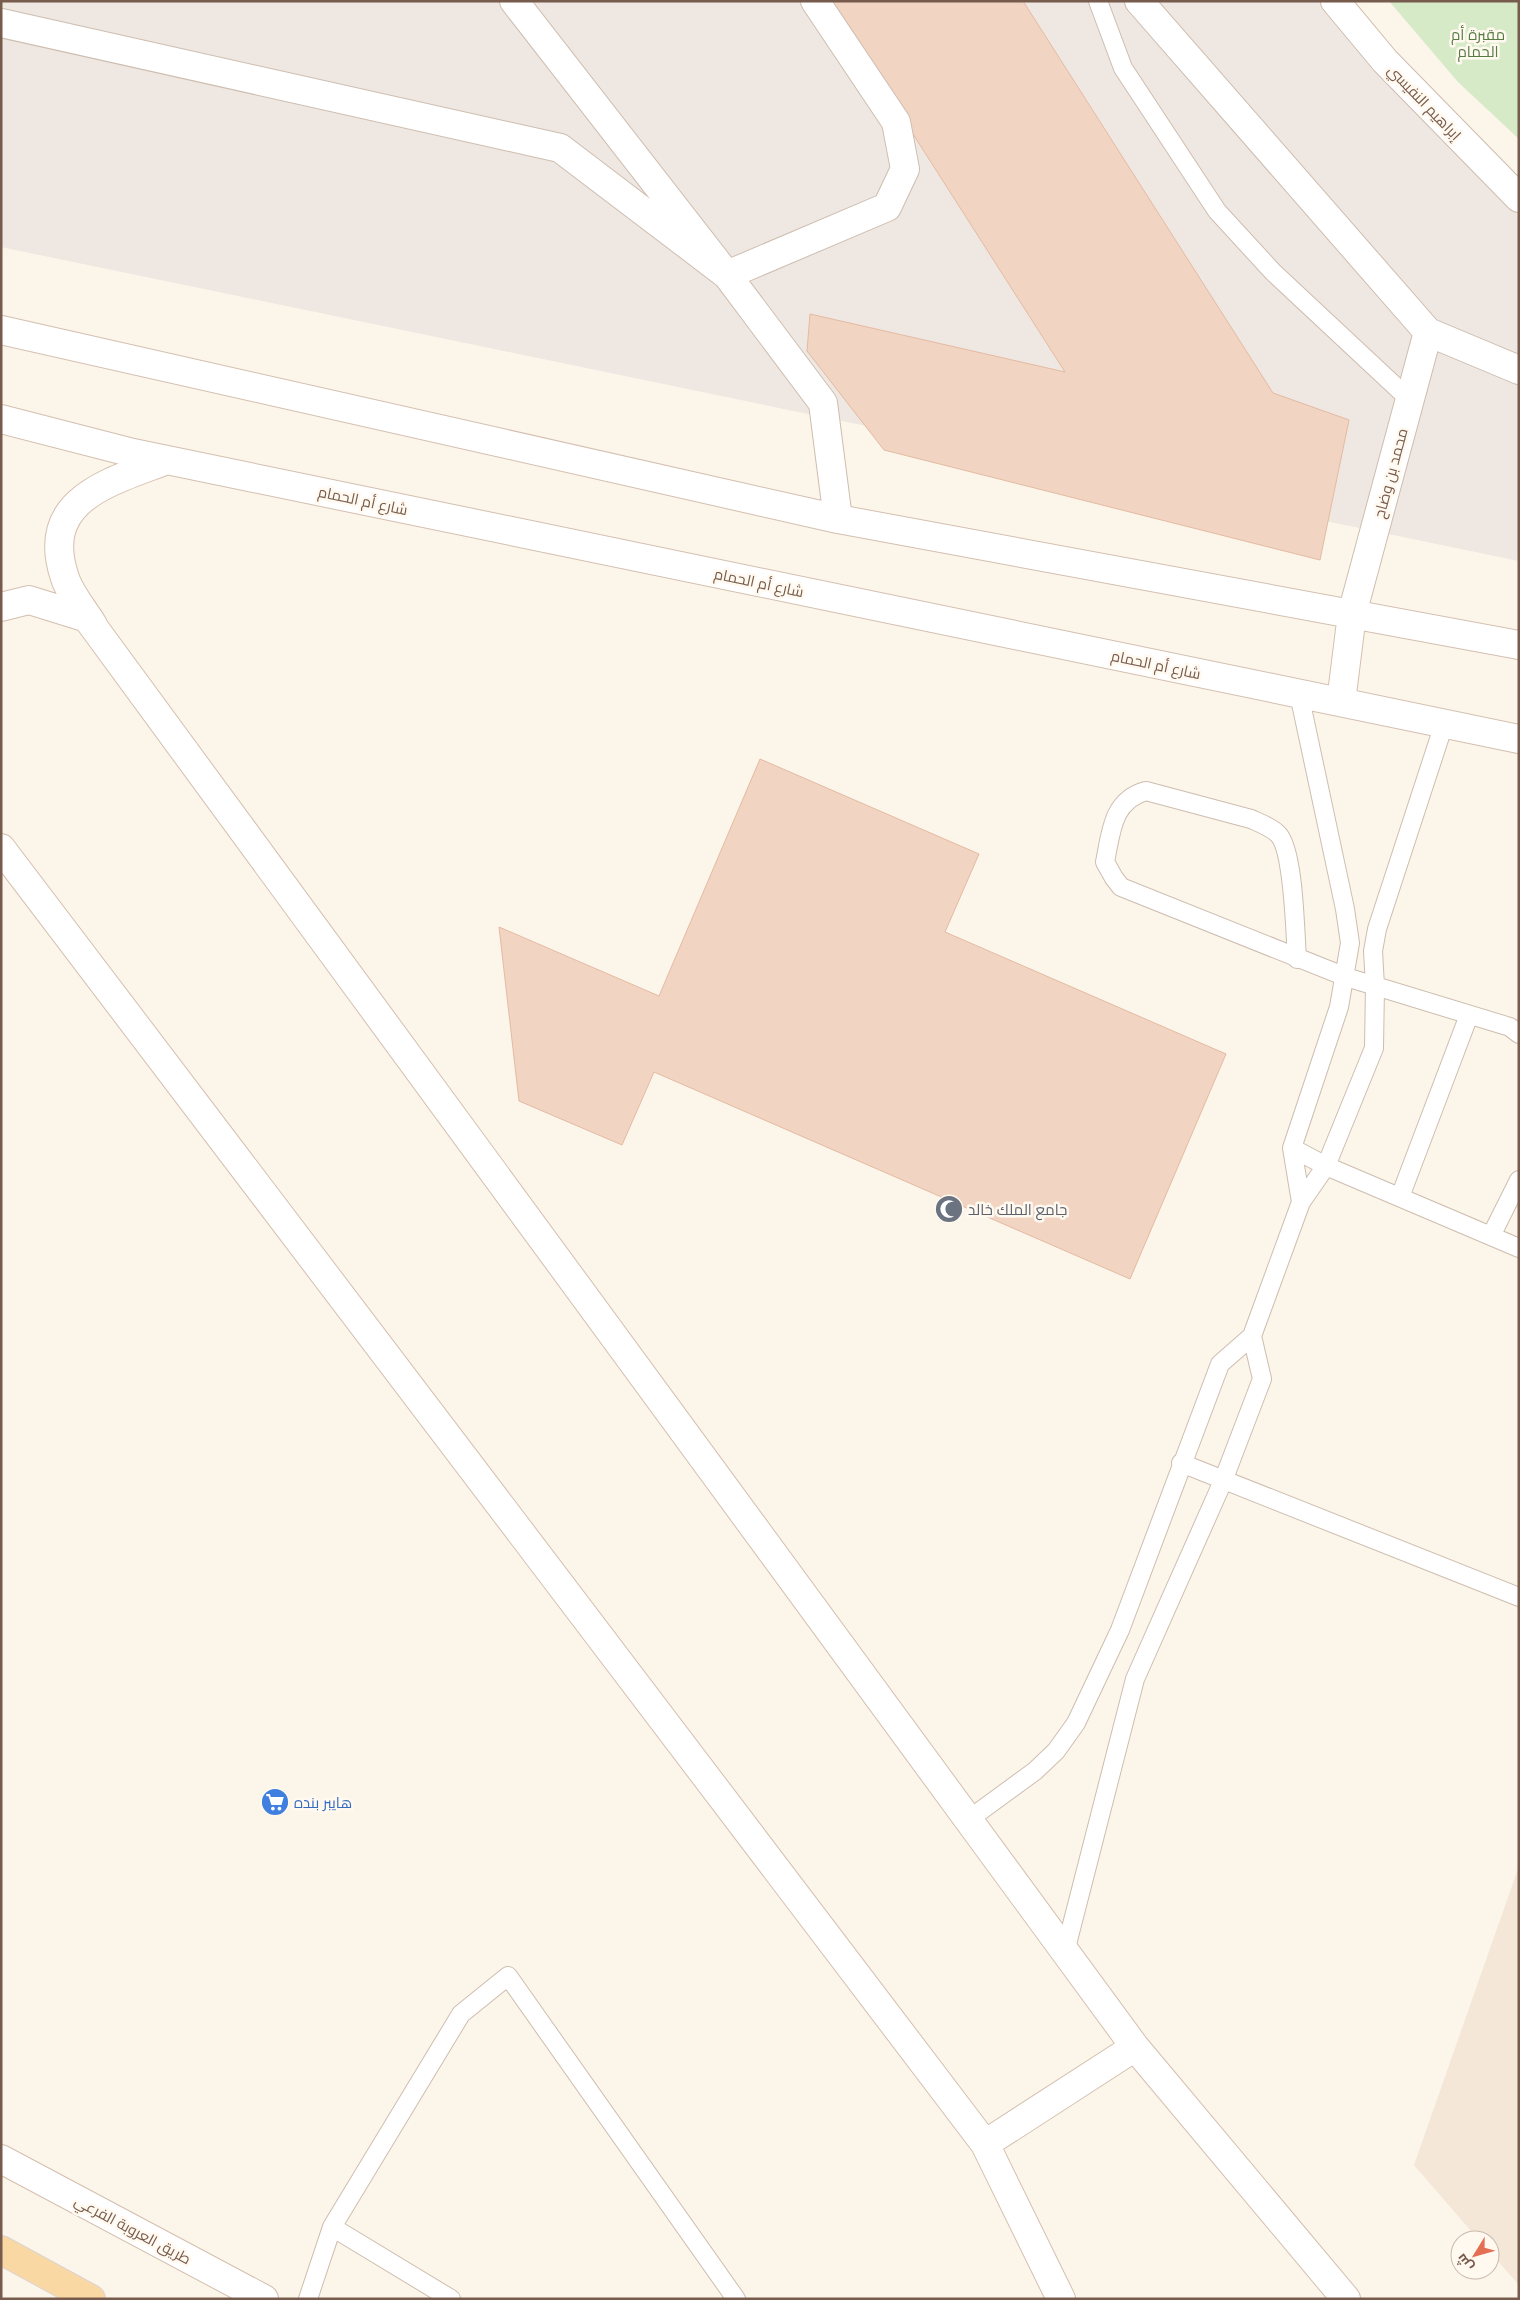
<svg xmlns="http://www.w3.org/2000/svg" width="1520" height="2300" viewBox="0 0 1520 2300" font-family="'Golos Text',Cairo,sans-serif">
	<rect width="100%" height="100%" fill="#fcf5ea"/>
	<path fill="#f4e7d8" d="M 1519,1866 L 1519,2285 L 1490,2252 L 1490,2240 L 1479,2240 L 1414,2165 Z"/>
	<path fill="#eee7e2" d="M 1,1 L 1333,1 L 1519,185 L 1519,561 L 1,247 Z"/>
	<path fill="#d6eac7" d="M 1389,1 L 1519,1 L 1519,139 L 1458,82 Z"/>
	<path fill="#f1d4c1" stroke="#e4baa2" d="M 828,1 L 1023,1 L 1273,393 L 1349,420 L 1320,560 L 884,450 L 807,351 L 810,314 L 1065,372 Z
		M 760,759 L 979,854 L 945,932 L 1226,1054 L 1130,1279 L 654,1072 L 622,1145 L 519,1101 L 499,927 L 659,996 Z"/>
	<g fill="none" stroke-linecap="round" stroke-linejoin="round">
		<defs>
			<path id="lane" d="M 1098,1 L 1123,68 L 1217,211 L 1273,272 L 1410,400
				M 1299,694 L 1345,909 L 1350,943 L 1339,1007 L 1292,1148 L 1301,1202
				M 1297,959 C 1295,932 1294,850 1278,834 C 1271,827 1260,823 1251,819 L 1146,791 C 1112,800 1111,833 1105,862 L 1114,878 L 1121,887 L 1346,977 L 1510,1027 L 1519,1034
				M 1292,1148 L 1326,1166 L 1519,1248
				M 1400,1197 L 1469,1015
				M 1491,1236 L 1519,1180
				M 1181,1463 L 1519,1597
				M 968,1820 L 1035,1771 L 1056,1751 L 1076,1723 L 1120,1630 L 1220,1364 L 1252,1336 L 1301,1202 L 1326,1166 L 1374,1048 L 1375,986 L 1373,951 L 1377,929 L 1444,724
				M 1065,1952 L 1135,1679 L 1223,1481 L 1262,1379 L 1252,1336
				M 332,2227 L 451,2299
				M 308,2299 L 332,2227 L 461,2014 L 508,1976 L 736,2299"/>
			<path id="street" d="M 514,1 L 727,275 L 823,403 L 838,519
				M 1139,1 L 1428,332 L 1519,370
				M 1335,1 L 1385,61 L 1519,198
				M 1,23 L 560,148 L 727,275 L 887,207 L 905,169 L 896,122 L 815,1
				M 1352,614 L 1428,332"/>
			<path id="secondary" d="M 1,330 L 838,519 L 1519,645
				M 1,419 L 133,453 L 1519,739
				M 1,607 L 29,600 L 87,618 L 1135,2047 L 1346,2299
				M 93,625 C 84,610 70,594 65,578 C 38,499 110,482 167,460
				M 1341,702 L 1352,614
				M 1,848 L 985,2144 L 1061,2299
				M 985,2144 L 1135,2047
				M 1,2159 L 264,2299"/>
			<path id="primary" d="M 1,2250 L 91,2299"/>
		</defs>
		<use href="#lane" stroke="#cebdaf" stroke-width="20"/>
		<use href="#street" stroke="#cebdaf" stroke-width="30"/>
		<use href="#secondary" stroke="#d4bfaf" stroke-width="30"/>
		<use href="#primary" stroke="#dcd4d1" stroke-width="30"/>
		<use href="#lane" stroke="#fff" stroke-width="18"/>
		<use href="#street" stroke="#fff" stroke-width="28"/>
		<use href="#secondary" stroke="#fff" stroke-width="28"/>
		<use href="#primary" stroke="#f9d8a4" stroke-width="28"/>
	</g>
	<defs>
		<symbol id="mosque-disc" viewBox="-11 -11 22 22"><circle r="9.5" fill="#6b7280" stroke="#fff9f0"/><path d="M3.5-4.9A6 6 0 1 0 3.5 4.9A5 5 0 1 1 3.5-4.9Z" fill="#fff"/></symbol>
		<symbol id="supermarket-disc" viewBox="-11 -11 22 22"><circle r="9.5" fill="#3f7fe0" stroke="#fff9f0"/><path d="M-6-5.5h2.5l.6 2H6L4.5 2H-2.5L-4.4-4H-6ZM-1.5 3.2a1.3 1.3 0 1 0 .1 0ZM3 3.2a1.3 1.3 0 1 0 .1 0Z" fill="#fff"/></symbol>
	</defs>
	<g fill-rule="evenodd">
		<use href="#mosque-disc" x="933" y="1193" width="32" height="32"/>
		<use href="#supermarket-disc" x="259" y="1786" width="32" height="32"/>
	</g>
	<g text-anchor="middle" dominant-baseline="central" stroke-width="5" stroke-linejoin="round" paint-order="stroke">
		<g font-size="15" fill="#567c44" stroke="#fff9f0">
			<text x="1478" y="34">مقبرة أم<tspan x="1478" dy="17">الحمام</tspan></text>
		</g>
		<g font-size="15" fill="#775b4d" stroke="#fff9f0">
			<text transform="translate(1425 102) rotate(46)">إبراهيم النفيسي</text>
			<text transform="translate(1390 473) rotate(-75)">محمد بن وضاح</text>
			<text transform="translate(363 500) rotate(12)">شارع أم الحمام</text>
			<text transform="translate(759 582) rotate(12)">شارع أم الحمام</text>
			<text transform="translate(1156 664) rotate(12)">شارع أم الحمام</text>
			<text transform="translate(133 2229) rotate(28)">طريق العروبة الفرعي</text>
		</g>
		<g font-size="15" fill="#5b616d" stroke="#fff9f0" text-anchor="start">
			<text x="968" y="1209">جامع الملك خالد</text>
		</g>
		<g font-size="15" fill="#366cbe" stroke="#fff9f0" text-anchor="start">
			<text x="294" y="1802">هايبر بنده</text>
		</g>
	</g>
	<rect width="1520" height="2300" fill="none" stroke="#775b4d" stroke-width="5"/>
	<g transform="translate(1475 2255) rotate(233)"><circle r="24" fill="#fff9f0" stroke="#c9baaf"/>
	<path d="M0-4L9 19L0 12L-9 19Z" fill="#e37052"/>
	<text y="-8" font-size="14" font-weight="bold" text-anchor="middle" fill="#775b4d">ش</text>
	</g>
</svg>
